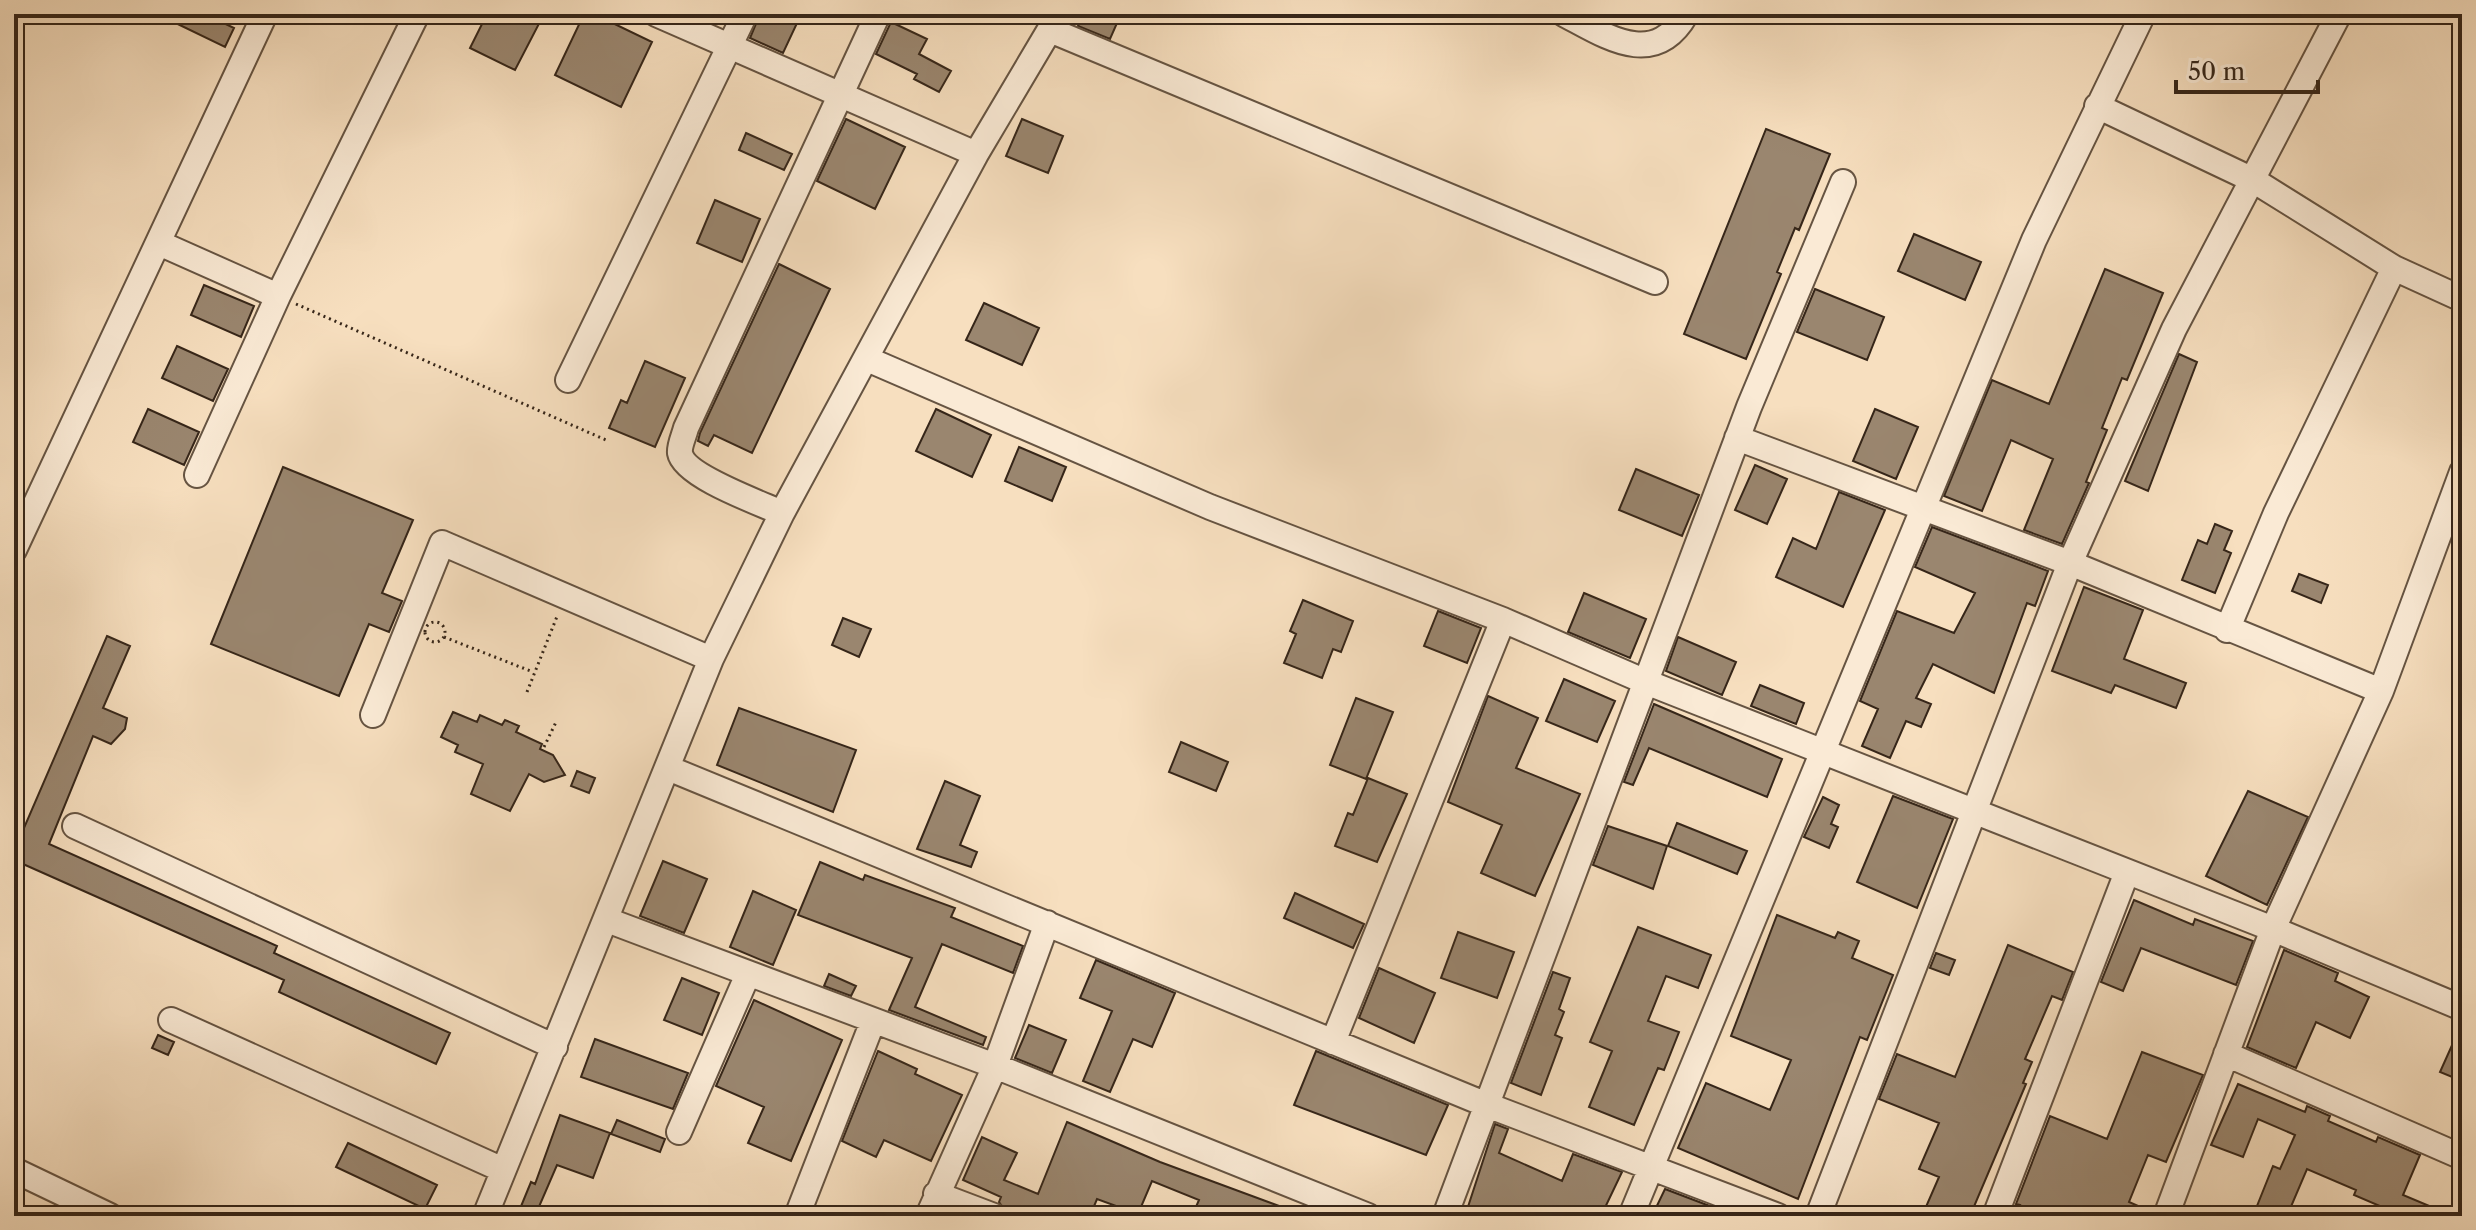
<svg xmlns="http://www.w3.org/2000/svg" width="2476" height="1230" viewBox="0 0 2476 1230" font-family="'Libre Caslon Text',serif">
	<rect width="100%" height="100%" fill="#f7dfbf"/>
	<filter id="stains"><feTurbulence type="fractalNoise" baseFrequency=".0025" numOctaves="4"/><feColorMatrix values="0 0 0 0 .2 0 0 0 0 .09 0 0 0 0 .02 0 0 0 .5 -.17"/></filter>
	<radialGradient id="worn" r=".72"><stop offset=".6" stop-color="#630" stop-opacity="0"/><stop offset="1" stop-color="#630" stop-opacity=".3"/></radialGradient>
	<path fill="#9a866f" stroke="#362619" stroke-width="2" d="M 157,14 L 205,14 L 234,28 L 225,47 Z
		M 487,14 L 544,14 L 515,70 L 470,48 Z
		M 584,14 L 594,14 L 652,42 L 621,107 L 555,75 Z
		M 760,14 L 782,14 L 798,21 L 783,53 L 750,38 Z
		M 1083,14 L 1121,14 L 1110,39 L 1078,26 Z
		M 891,22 L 927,39 L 919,54 L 951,71 L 939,92 L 914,79 L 917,74 L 876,54 Z
		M 846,119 L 905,147 L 875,209 L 817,181 Z
		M 1022,119 L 1063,136 L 1048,173 L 1006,156 Z
		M 1766,129 L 1830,154 L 1799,230 L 1795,228 L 1777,272 L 1781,274 L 1746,359 L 1684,334 Z
		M 746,133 L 792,154 L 784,170 L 739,150 Z
		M 715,200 L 760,219 L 742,262 L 697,243 Z
		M 1914,234 L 1981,262 L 1965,300 L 1898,271 Z
		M 779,264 L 830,289 L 752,453 L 714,435 L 708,446 L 698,441 L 700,433 Z
		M 2105,269 L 2163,293 L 2127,380 L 2122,378 L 2102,428 L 2107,430 L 2086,482 L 2089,483 L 2062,544 L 2024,530 L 2053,459 L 2011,440 L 1982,511 L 1944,496 L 1992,380 L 2049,404 Z
		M 204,285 L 254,306 L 241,337 L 191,315 Z
		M 1815,289 L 1884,317 L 1867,360 L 1797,332 Z
		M 984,303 L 1039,328 L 1022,365 L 966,340 Z
		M 177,346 L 228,369 L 213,401 L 162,378 Z
		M 2179,354 L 2197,362 L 2148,491 L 2125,481 Z
		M 645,361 L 685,378 L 655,447 L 609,428 L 621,400 L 627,403 Z
		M 148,409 L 199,432 L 184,465 L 133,442 Z
		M 936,409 L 991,435 L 972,477 L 916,451 Z
		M 1875,409 L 1918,427 L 1896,479 L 1853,461 Z
		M 1019,447 L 1066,467 L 1052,501 L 1005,481 Z
		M 1755,465 L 1787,479 L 1767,524 L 1735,510 Z
		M 283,467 L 413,520 L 382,593 L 402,601 L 389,632 L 369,624 L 339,696 L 211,644 Z
		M 1636,469 L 1699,495 L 1682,536 L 1619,510 Z
		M 1839,492 L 1885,510 L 1843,607 L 1776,577 L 1793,538 L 1816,549 Z
		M 2215,524 L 2232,531 L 2224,550 L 2231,553 L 2215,593 L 2182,580 L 2198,540 L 2207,544 Z
		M 1932,527 L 2048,571 L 2035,606 L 2027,603 L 1994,693 L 1933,664 L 1916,698 L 1931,704 L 1921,727 L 1906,721 L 1890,758 L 1862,746 L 1878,709 L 1860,701 L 1897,611 L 1954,633 L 1975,593 L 1915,567 Z
		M 2299,574 L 2328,585 L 2321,603 L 2292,591 Z
		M 2084,587 L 2143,610 L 2124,659 L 2186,683 L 2176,708 L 2115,685 L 2111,693 L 2052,671 Z
		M 1584,593 L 1646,619 L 1630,658 L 1568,632 Z
		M 1303,600 L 1353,621 L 1341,652 L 1333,649 L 1322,678 L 1284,663 L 1296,634 L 1290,631 Z
		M 1438,611 L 1481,628 L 1467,663 L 1424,646 Z
		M 843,618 L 871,629 L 859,657 L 832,645 Z
		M 107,636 L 130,646 L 103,708 L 127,718 L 125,729 L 111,744 L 93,736 L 49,844 L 277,946 L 274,953 L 450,1033 L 436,1064 L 279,992 L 284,980 L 14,860 L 14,851 Z
		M 1678,637 L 1736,662 L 1722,695 L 1666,671 Z
		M 1564,679 L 1615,701 L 1597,742 L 1546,721 Z
		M 1760,685 L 1804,703 L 1796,724 L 1751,706 Z
		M 1488,696 L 1538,718 L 1516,768 L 1580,794 L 1535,896 L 1481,873 L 1502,825 L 1448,802 Z
		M 1356,698 L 1393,712 L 1366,779 L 1330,765 Z
		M 1654,704 L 1782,759 L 1767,797 L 1649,748 L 1633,785 L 1624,782 Z
		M 739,708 L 856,750 L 833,812 L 717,765 Z
		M 453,712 L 477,722 L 480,715 L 502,725 L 505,720 L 519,726 L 516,732 L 542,744 L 540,749 L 553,755 L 565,775 L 544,782 L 529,774 L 510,811 L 471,794 L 483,764 L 455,752 L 458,745 L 441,737 Z
		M 1181,742 L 1228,762 L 1216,791 L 1169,772 Z
		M 577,771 L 595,778 L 589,793 L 571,786 Z
		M 1368,778 L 1407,794 L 1377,862 L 1335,846 L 1348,813 L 1353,815 Z
		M 945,781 L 980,796 L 960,845 L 977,852 L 971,867 L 917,849 Z
		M 2248,791 L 2308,817 L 2267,905 L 2206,876 Z
		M 1893,796 L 1953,819 L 1917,908 L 1857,882 Z
		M 1823,797 L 1839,805 L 1831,824 L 1838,827 L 1829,848 L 1804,837 Z
		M 1677,823 L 1747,851 L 1737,874 L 1668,846 Z
		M 1608,826 L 1667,846 L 1653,889 L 1593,865 Z
		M 663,861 L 707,879 L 684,933 L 640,916 Z
		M 820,862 L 863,880 L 865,875 L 955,908 L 951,917 L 1023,946 L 1013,973 L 942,944 L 915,1007 L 986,1037 L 983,1045 L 889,1010 L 912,958 L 798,915 Z
		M 753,891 L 796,910 L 773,965 L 730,947 Z
		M 1295,893 L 1364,924 L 1353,948 L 1284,918 Z
		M 2134,900 L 2193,925 L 2195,919 L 2253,941 L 2236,985 L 2141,948 L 2123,991 L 2101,982 Z
		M 1777,915 L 1835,938 L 1838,932 L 1859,941 L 1852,958 L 1893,975 L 1867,1040 L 1860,1037 L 1798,1199 L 1678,1148 L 1706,1083 L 1770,1110 L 1791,1060 L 1731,1036 Z
		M 1638,927 L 1711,955 L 1698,988 L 1666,976 L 1648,1021 L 1679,1032 L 1664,1070 L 1658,1068 L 1634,1125 L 1589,1107 L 1612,1051 L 1590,1042 Z
		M 1458,932 L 1514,952 L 1497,998 L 1441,978 Z
		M 2008,945 L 2073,972 L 2062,1000 L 2052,996 L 2025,1059 L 2032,1062 L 2023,1083 L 2026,1084 L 1970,1216 L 1922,1216 L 1939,1177 L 1919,1169 L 1939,1123 L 1879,1099 L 1897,1054 L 1955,1077 Z
		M 2284,950 L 2338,973 L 2335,981 L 2369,997 L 2350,1038 L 2316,1022 L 2296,1068 L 2247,1047 Z
		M 1936,953 L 1955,960 L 1949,975 L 1930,968 Z
		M 1096,960 L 1175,993 L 1152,1047 L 1133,1039 L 1110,1092 L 1083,1081 L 1112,1011 L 1080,998 Z
		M 1379,968 L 1435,993 L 1414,1043 L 1359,1018 Z
		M 1553,972 L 1570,978 L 1559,1009 L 1564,1012 L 1555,1035 L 1562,1038 L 1541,1095 L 1511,1083 Z
		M 829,974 L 856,986 L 851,996 L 824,986 Z
		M 682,978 L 719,993 L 702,1035 L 664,1020 Z
		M 754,1000 L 842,1040 L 791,1161 L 748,1143 L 764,1107 L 716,1086 Z
		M 2462,1023 L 2462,1081 L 2440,1072 Z
		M 1029,1025 L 1066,1040 L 1052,1073 L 1015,1058 Z
		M 158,1035 L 174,1042 L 168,1055 L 152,1048 Z
		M 595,1039 L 688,1073 L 673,1109 L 581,1077 Z
		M 878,1051 L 917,1069 L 915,1074 L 962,1095 L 931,1161 L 884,1140 L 876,1157 L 842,1141 Z
		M 1316,1051 L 1448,1105 L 1426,1155 L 1294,1105 Z
		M 2142,1052 L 2203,1075 L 2166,1162 L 2148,1155 L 2129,1202 L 2152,1212 L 2151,1216 L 2015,1216 L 2020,1205 L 2016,1204 L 2050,1116 L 2107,1139 Z
		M 2238,1084 L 2305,1112 L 2307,1106 L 2330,1116 L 2328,1121 L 2376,1142 L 2378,1137 L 2420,1155 L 2403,1195 L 2453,1216 L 2403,1216 L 2354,1195 L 2356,1190 L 2307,1169 L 2287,1216 L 2253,1216 L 2273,1166 L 2280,1169 L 2295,1135 L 2258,1119 L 2243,1157 L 2211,1145 Z
		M 560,1115 L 610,1133 L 593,1178 L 557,1165 L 535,1216 L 517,1216 L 531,1182 L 535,1184 Z
		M 617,1120 L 665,1139 L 660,1152 L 611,1134 Z
		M 1067,1122 L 1160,1162 L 1306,1216 L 1192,1216 L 1199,1200 L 1152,1181 L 1138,1214 L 1097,1199 L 1090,1216 L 1042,1216 L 1028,1210 L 1025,1216 L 1009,1216 L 999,1202 L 1001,1197 L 963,1180 L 982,1137 L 1017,1153 L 1004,1180 L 1038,1194 Z
		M 1495,1124 L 1508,1129 L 1499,1153 L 1562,1181 L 1573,1154 L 1622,1172 L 1601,1216 L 1465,1216 Z
		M 348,1143 L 437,1185 L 425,1209 L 336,1167 Z
		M 1665,1189 L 1736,1216 L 1652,1216 Z"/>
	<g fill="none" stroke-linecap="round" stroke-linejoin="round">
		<defs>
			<path id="minor" d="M 656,14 L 976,154
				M 1564,14 C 1606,36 1654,70 1686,14
				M 1050,30 L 1655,282
				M 2097,106 L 2253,180 L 2394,268 L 2462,299
				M 159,243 L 278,296
				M 867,359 L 1210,507 L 1503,620
				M 568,380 L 745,14
				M 1737,438 L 2070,563 L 2381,691 L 2462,472
				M 197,475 L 278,296 L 417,14
				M 782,513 C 760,503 684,476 680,453 C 679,446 684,436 686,428 L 878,14
				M 14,550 L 265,14
				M 2227,630 L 2276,513 L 2394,268
				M 2381,691 L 2273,929 L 2462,1008
				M 373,715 L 442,543 L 711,659
				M 668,768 L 1487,1105 L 1778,1216
				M 75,826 L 555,1047
				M 607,920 L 995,1066 L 1368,1216
				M 171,1020 L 503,1170
				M 1333,1042 L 1503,620 L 1646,682 L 2273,929 L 2166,1216
				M 2226,1054 L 2462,1157
				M 679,1132 L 748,974
				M 14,1170 L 110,1216
				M 936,1194 L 994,1216
				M 485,1216 L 711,659 L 782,513 L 976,154 L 1059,14
				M 797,1216 L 873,1021
				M 928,1216 L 995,1066 L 1047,923
				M 1445,1216 L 1749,407 L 1843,182
				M 1631,1216 L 2034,240 L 2143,14
				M 1818,1216 L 2070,563 L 2174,329 L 2339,14
				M 1995,1216 L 2127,872"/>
		</defs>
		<use href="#minor" stroke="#665442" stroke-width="28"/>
		<path stroke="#362619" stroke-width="3" stroke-dasharray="2 4" stroke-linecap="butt" d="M 296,304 L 606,440
			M425 632a10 10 0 1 1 20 0a10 10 0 1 1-20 0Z
			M 444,637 L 533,672
			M 527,692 L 558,614
			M 544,747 L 557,720"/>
		<use href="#minor" stroke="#faead5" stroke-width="24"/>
	</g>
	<rect width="2476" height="1230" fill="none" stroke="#f7dfbf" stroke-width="48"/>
	<rect x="16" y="16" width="2444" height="1198" fill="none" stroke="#362619" stroke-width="4"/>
	<rect x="24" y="24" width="2428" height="1182" fill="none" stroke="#362619" stroke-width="2"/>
	<path d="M2176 80v12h142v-12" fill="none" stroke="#362619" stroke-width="4"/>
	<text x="2188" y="80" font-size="24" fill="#362619" stroke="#faead5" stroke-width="6" paint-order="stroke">50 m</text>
	<rect width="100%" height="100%" filter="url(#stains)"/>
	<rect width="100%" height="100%" fill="url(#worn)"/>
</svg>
